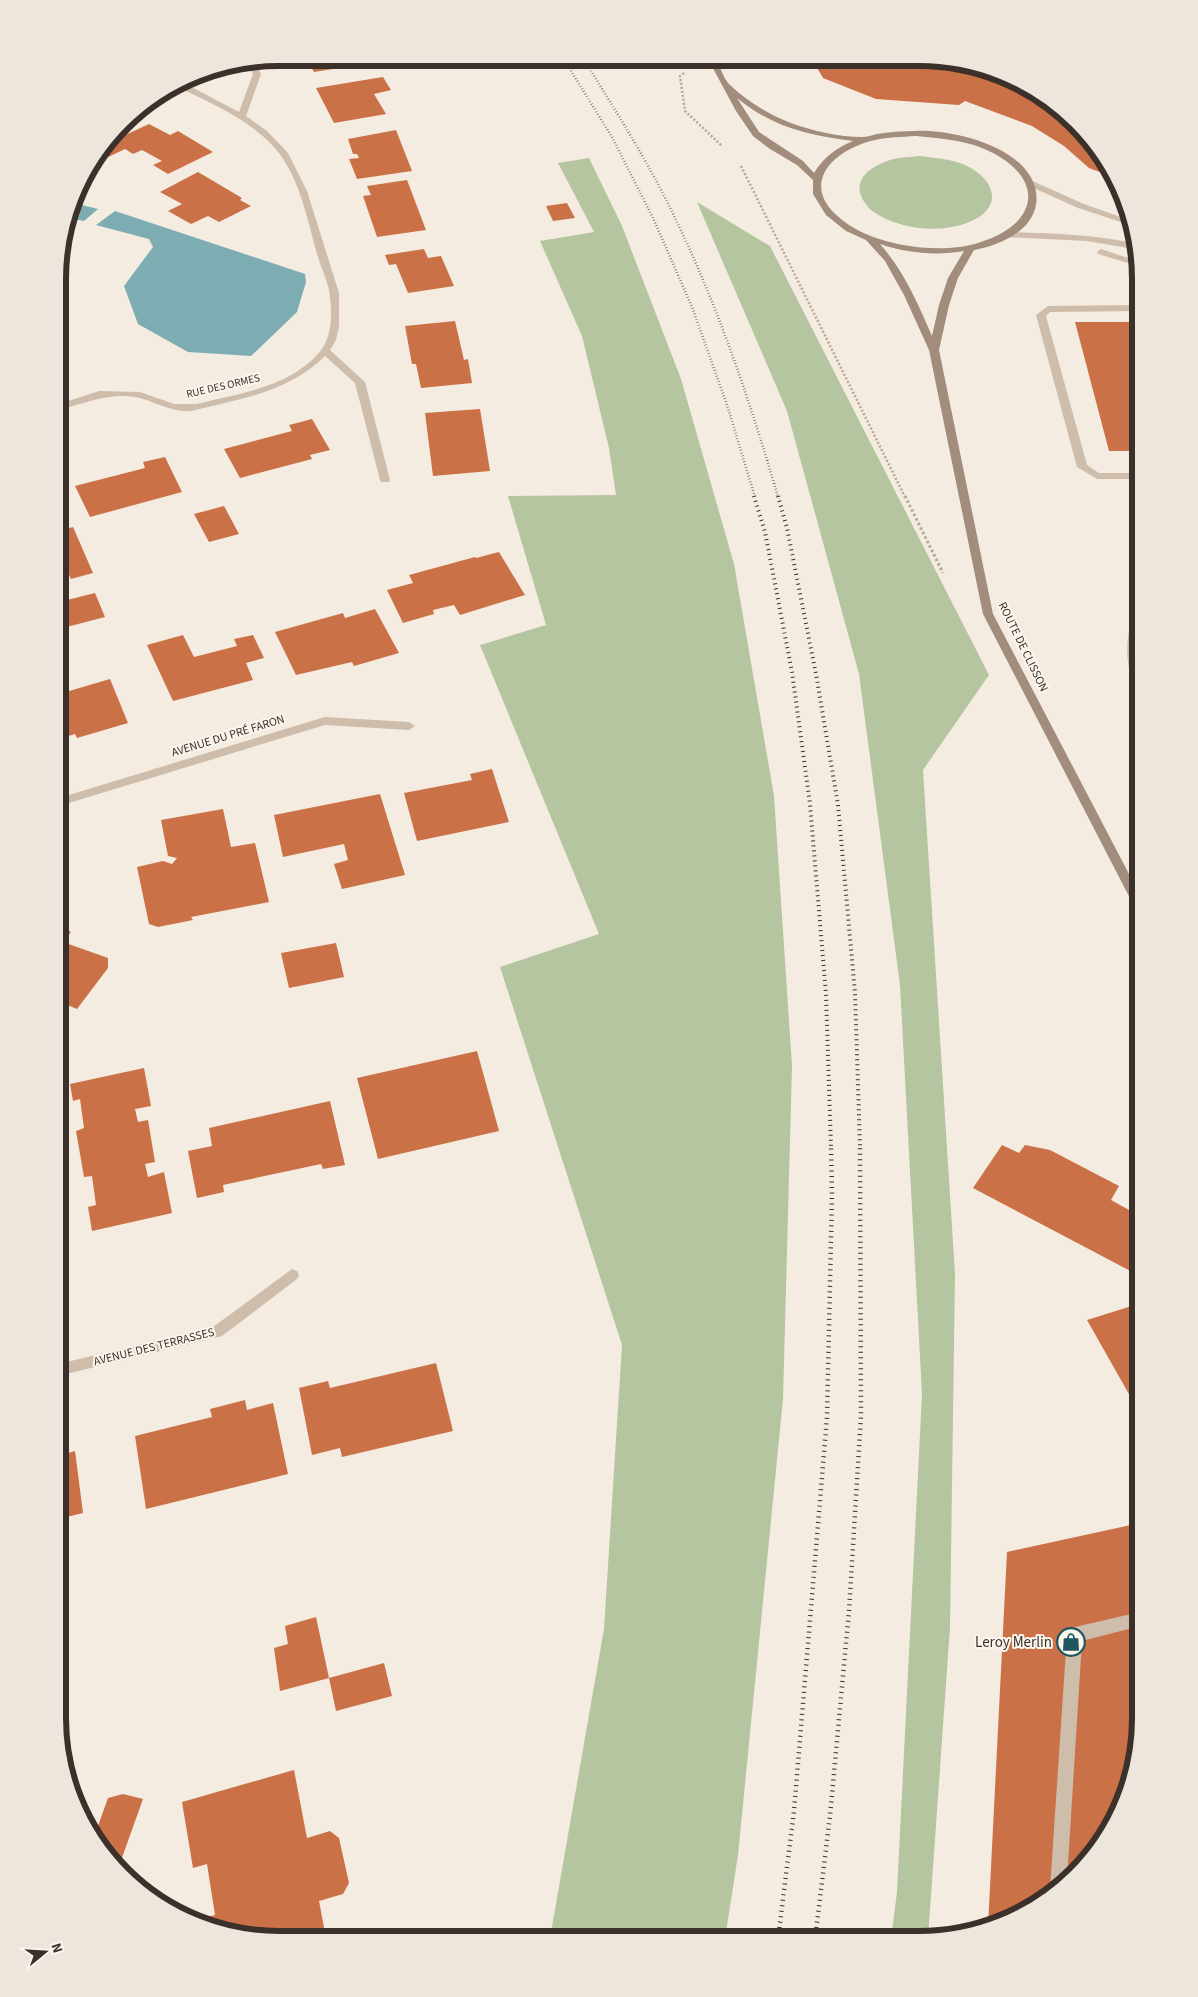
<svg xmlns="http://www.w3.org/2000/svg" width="1198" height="1997" viewBox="0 0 1198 1997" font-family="'Source Sans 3',sans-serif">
	<rect width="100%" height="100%" fill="#f4ece0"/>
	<path fill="#b5c59f" d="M 920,156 C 935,158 951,159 965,165 C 996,179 1005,209 967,223 C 938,234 898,229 872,211 C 868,208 866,204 863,200 C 851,179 872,166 890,160 C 899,157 911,157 920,156 Z
		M 589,158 L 622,226 L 681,379 L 734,564 L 774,796 L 792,1066 L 783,1399 L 738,1855 L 725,1939 L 550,1938 L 604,1629 L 622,1345 L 500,967 L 599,934 L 480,645 L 546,625 L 508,496 L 616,495 L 609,448 L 582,336 L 540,241 L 594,232 L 558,163 Z
		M 697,202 L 770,246 L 989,675 L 923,770 L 955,1274 L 950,1627 L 928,1938 L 891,1939 L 897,1892 L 922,1394 L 900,985 L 859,674 L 787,411 Z"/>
	<path fill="#7dadb3" d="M 74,203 L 98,209 L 84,221 L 69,218 Z
		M 115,211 L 305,274 L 306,282 L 297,312 L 251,356 L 188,352 L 138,324 L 124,286 L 153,247 L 149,239 L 96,225 Z"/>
	<path fill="#cb7147" d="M 306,58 L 354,58 L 358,65 L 314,72 Z
		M 812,59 L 941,59 L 1044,98 L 1054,104 L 1095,145 L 1113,177 L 1089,168 L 1064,146 L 1032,126 L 965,101 L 959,105 L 876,99 L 823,78 Z
		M 383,77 L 391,90 L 374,94 L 386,114 L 334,123 L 316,88 Z
		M 149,124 L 170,135 L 178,131 L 213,152 L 168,174 L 153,165 L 162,161 L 142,150 L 133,154 L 125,149 L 104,159 L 100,156 L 110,142 Z
		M 396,130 L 412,171 L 357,179 L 349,159 L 359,158 L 357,154 L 353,154 L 348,139 Z
		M 198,172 L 242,198 L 240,200 L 251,206 L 219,222 L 208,216 L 191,224 L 168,211 L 182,204 L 160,192 Z
		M 407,180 L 426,230 L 377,237 L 363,196 L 371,195 L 367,186 Z
		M 567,203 L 575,218 L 553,221 L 546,206 Z
		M 424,249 L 428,258 L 441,256 L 454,286 L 408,293 L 396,264 L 389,265 L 385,255 Z
		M 455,321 L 464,360 L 468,359 L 472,383 L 421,388 L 416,364 L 412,364 L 405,326 Z
		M 1075,322 L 1140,322 L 1140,451 L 1109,451 Z
		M 480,409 L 490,471 L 433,476 L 425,413 Z
		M 312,419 L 330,450 L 310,455 L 312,459 L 240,478 L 224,449 L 292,431 L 289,425 Z
		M 165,457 L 182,492 L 90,517 L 75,486 L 145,468 L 143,462 Z
		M 224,506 L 239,534 L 209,542 L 194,514 Z
		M 73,527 L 93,573 L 71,579 L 59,553 L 59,531 Z
		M 499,552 L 525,595 L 460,615 L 454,605 L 433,610 L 434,614 L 403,623 L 387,590 L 413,583 L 409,575 L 475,557 L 476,558 Z
		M 95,593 L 105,617 L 59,629 L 59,602 Z
		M 375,609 L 399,653 L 354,666 L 352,662 L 296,675 L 275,632 L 343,613 L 345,618 Z
		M 183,635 L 194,657 L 237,646 L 234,639 L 253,635 L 264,658 L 246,663 L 253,680 L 173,701 L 147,645 Z
		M 110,679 L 128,723 L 77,738 L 75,734 L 59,739 L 59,694 Z
		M 492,769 L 509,822 L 417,841 L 404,793 L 472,780 L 470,774 Z
		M 380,794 L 405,875 L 342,889 L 334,864 L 348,860 L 344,844 L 283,857 L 274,815 Z
		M 223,809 L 231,847 L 255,843 L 269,902 L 191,917 L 193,920 L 158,927 L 149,924 L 137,867 L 163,861 L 172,864 L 177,858 L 168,856 L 161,820 Z
		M 59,927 L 71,932 L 63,942 L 108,958 L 108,968 L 77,1009 L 58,1001 Z
		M 336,943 L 344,977 L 289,988 L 281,953 Z
		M 477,1051 L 499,1131 L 378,1159 L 357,1078 Z
		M 144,1068 L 151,1106 L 135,1109 L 138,1122 L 148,1120 L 155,1162 L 145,1164 L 148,1177 L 164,1172 L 172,1213 L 92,1231 L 88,1207 L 96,1205 L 92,1176 L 84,1177 L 76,1131 L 84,1128 L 80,1099 L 73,1101 L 70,1084 Z
		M 330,1101 L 345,1165 L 323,1169 L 321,1164 L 223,1185 L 224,1192 L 197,1198 L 188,1151 L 212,1146 L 209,1128 Z
		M 1002,1145 L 1019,1153 L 1025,1145 L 1050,1150 L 1119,1186 L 1111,1200 L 1140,1216 L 1140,1393 L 1130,1396 L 1087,1320 L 1135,1305 L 1129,1294 L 1138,1275 L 973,1188 Z
		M 436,1363 L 453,1431 L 342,1457 L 340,1448 L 312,1455 L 299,1388 L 328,1381 L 330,1388 Z
		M 245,1400 L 247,1410 L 273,1403 L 288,1474 L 146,1509 L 135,1436 L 212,1417 L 210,1409 Z
		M 75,1451 L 83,1513 L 58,1519 L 58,1456 Z
		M 1140,1523 L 1140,1732 L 1129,1789 L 1095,1852 L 1053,1894 L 1003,1923 L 988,1926 L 1007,1552 Z
		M 316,1617 L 329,1678 L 280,1691 L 274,1648 L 288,1644 L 285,1626 Z
		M 384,1663 L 392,1696 L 336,1711 L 329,1678 Z
		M 294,1770 L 307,1838 L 330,1831 L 339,1838 L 349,1883 L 343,1894 L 319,1901 L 326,1938 L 251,1938 L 200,1924 L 199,1919 L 215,1915 L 207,1864 L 193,1868 L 182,1802 Z
		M 123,1794 L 143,1799 L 119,1866 L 103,1852 L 94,1837 L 108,1798 Z"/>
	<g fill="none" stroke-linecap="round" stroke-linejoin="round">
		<path stroke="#baa795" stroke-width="2.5" stroke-dasharray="2 2" stroke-linecap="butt" d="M 684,73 L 680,76 L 685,111 L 722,146
			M 741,166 L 905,497"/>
		<path stroke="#baa795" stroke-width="3" stroke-dasharray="2.5 2.5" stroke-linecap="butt" d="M 905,496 L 943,573
			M 1130,718 L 1140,736"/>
		<path fill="#cebdab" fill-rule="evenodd" d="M 1101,249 L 1137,261 L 1138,266 L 1098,254 L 1097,252 Z
			M 1140,305 L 1140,311 L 1050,312 L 1046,316 L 1087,465 L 1099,473 L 1140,473 L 1140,479 L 1097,479 L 1077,467 L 1036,315 L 1048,306 Z
			M 99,391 L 140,392 L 174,404 L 195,404 L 200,407 C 186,419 155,402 140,398 C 111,391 86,403 59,410 L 59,404 Z
			M 1140,610 L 1138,651 L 1140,671 L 1140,689 L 1136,688 C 1124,665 1126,640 1132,616 Z
			M 1140,1612 L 1140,1626 L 1082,1641 L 1067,1880 L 1052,1895 L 1050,1889 L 1067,1635 L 1070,1630 L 1075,1627 Z"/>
		<path fill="#cebdab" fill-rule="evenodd" d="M 255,62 L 261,74 L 246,116 L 267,131 L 288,153 L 307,191 L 339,293 L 339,326 L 336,340 L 330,350 L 365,382 L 390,480 L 389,482 L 381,482 L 380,480 L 355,383 L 325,356 C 290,391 242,399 195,410 L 190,407 L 192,405 C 236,394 292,388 322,349 C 332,334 332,314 330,297 C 329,283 322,271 318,257 C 307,220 300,175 273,146 C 247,118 210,103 176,86 L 182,82 L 239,112 L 253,74 L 247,64 Z
			M 1030,180 L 1084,204 L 1129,220 L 1130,225 L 1078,208 L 1027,185 L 1026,183 Z
			M 1006,232 C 1049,233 1091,234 1133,243 L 1134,249 L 1087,241 L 1003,237 L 1002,235 Z
			M 325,717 L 409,722 L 415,726 L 409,730 L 325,725 L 59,806 L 59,798 Z
			M 292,1269 L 297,1271 L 299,1275 L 297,1279 L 222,1336 L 58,1376 L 58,1364 L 213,1327 Z"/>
		<path fill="#a28c7c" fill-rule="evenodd" d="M 708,59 L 716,59 C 720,66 724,80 730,85 C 747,101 769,115 791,123 C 813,131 839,137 862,137 C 867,137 872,135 877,134 C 889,132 902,131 914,131 C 952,129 1023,146 1035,187 C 1039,202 1035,215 1025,226 C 1012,239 992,247 974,250 L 958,278 L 949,305 L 939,350 L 993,614 L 1140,895 L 1140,910 L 1136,909 L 1134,906 L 983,614 L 929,350 L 904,295 L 885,261 L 866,240 L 846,231 L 826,215 L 813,194 L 813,180 L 797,165 L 770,149 L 753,136 L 736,111 ZM 737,98 C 772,127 808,135 853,141 C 836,148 824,157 814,173 L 803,161 L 759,132 ZM 916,136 C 943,139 969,140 993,153 C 1049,183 1034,227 978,243 C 939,255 873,246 841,219 C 797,184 834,149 875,140 C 888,137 902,137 916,136 ZM 880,244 C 906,253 937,256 964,251 L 948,278 L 939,305 L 932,336 C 918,304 904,271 880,244 Z"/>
		<path stroke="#3b312a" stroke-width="2.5" stroke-dasharray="0.5 2.5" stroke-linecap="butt" d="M 563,58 L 612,137 L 653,218 L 692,307 L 727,405 L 755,497
			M 583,58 C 615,110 648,161 674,216 C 718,306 750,401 778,497"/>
		<path stroke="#3b312a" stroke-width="4" stroke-dasharray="1 4" stroke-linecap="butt" d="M 754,496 L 765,532 L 792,672 L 810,804 L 826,994 L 831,1147
			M 778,496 L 787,528 L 816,674 L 838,805 L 855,993 L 860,1147"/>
		<path stroke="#3b312a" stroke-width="4.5" stroke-dasharray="1 4.5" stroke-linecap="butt" d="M 778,1939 L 794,1811 L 827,1417 L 832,1194 L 831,1146
			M 815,1939 L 830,1816 L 849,1611 L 861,1416 L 860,1146"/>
	</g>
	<defs>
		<symbol id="shop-ring" viewBox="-11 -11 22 22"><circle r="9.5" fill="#fbf6ed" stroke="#1d565f" stroke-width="1.5"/><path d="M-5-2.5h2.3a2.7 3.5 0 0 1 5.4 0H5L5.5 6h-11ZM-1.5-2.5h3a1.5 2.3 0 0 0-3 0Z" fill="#1d565f"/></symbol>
	</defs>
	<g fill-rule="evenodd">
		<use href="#shop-ring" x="1055" y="1626" width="32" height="32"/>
	</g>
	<g text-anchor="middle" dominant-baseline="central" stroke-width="4" stroke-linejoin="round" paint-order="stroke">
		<g font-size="11" fill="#3b312a" stroke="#fbf6ed">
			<text transform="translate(223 386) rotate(-13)">RUE DES ORMES</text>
		</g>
		<g font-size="12" fill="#3b312a" stroke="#fbf6ed">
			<text transform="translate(1023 647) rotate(64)">ROUTE DE CLISSON</text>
			<text transform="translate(228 736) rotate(-17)">AVENUE DU PRÉ FARON</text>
			<text transform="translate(154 1347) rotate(-14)">AVENUE DES TERRASSES</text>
		</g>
		<g font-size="15" fill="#3b312a" stroke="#fbf6ed" text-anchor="end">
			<text x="1052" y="1642">Leroy Merlin</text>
		</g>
	</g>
	<path d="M0 0H1198V1997H0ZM279 66H919A213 213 0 0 1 1132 279V1718A213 213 0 0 1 919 1931H279A213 213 0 0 1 66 1718V279A213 213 0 0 1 279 66Z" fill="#ece6dd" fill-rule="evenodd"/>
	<path fill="none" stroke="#3b312a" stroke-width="6" d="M279 66H919A213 213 0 0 1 1132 279V1718A213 213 0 0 1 919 1931H279A213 213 0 0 1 66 1718V279A213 213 0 0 1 279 66Z"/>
	<g transform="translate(45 1952) rotate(72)" stroke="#fbf6ed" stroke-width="4" paint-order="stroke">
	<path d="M0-4L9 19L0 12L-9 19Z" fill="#3b312a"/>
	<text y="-8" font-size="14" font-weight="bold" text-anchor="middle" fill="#3b312a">N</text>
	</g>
</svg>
